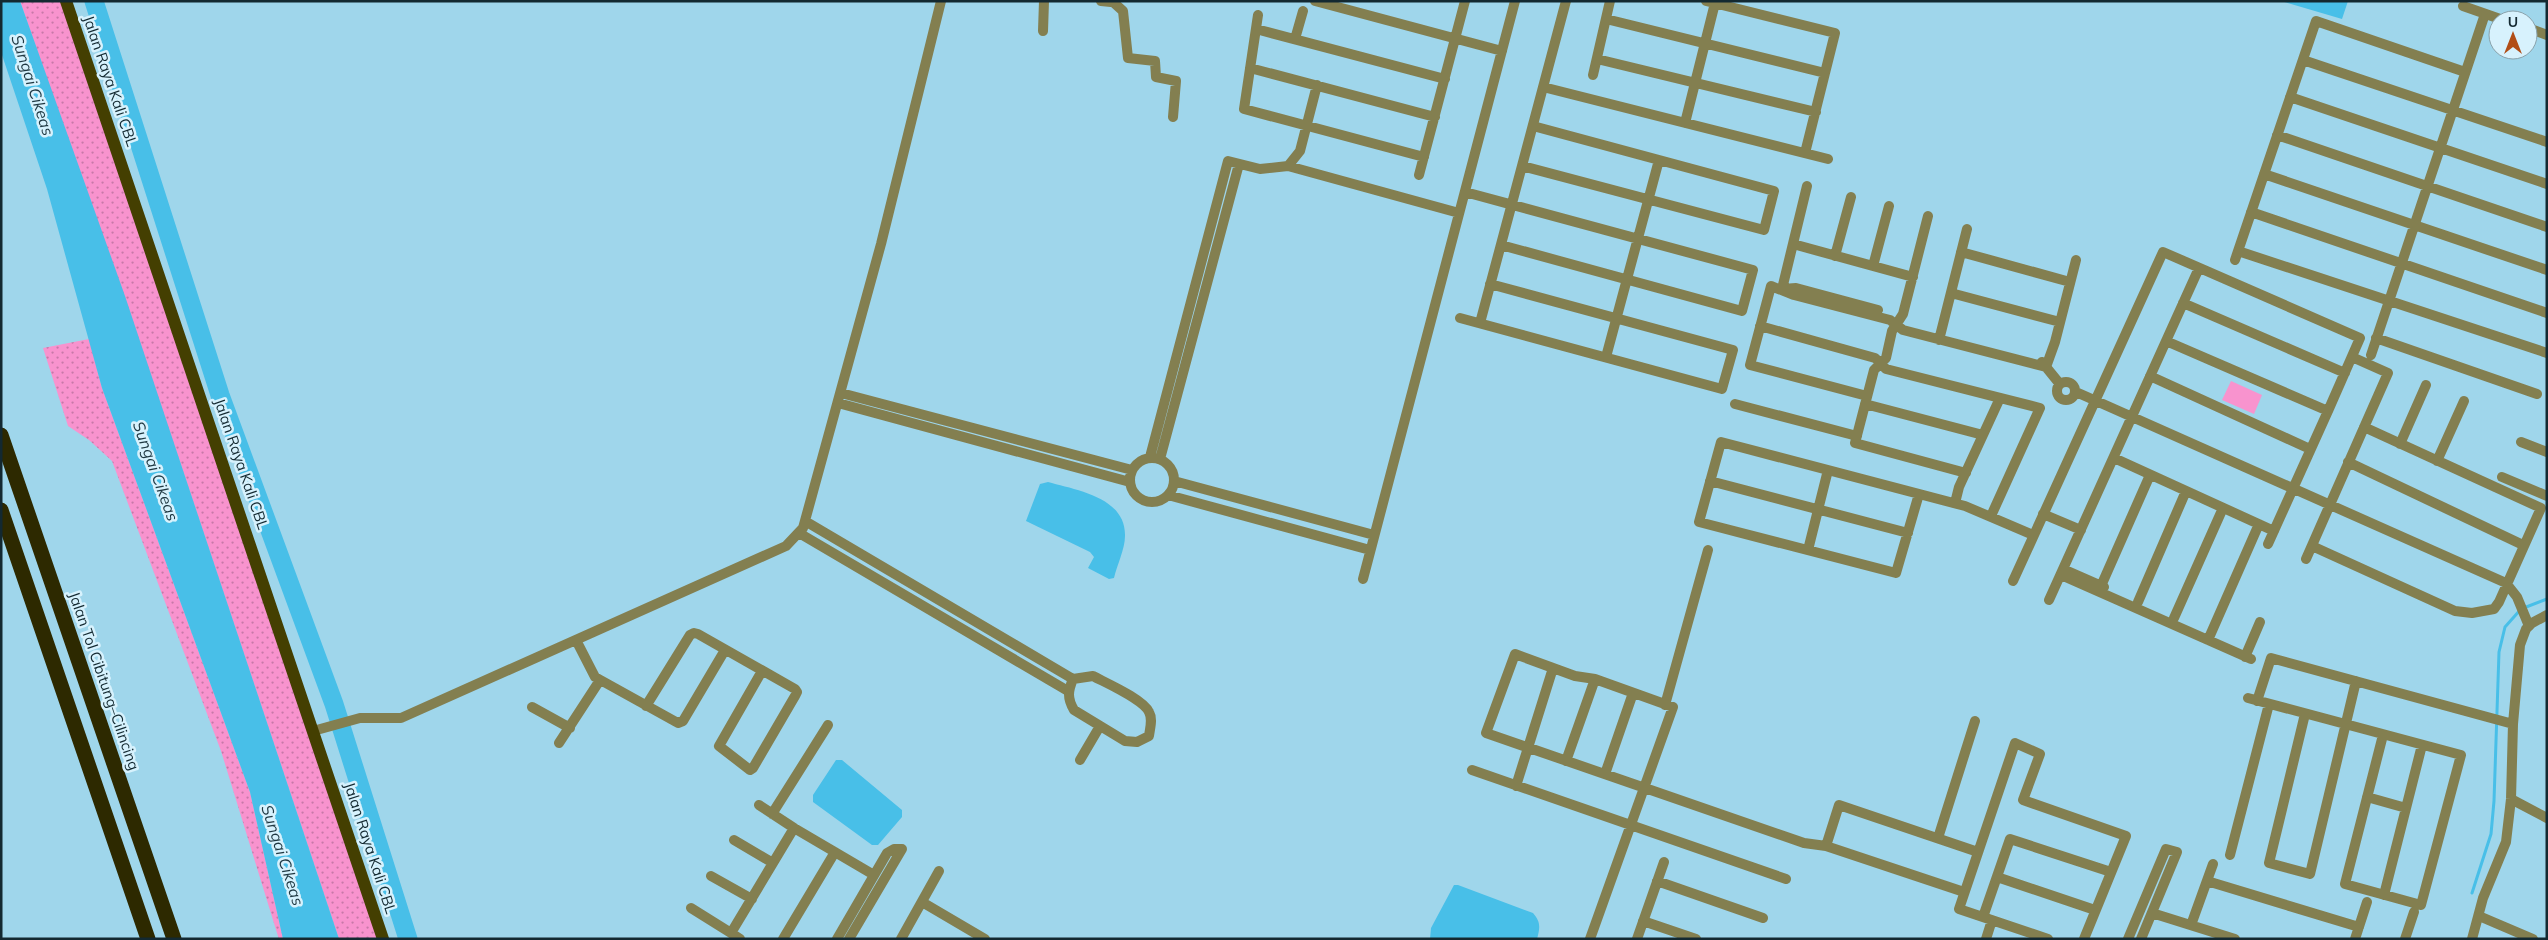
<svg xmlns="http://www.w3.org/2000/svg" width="2548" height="940" font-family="Mulish,sans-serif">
<defs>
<pattern id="grass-dots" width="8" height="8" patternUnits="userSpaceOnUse" patternTransform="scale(1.25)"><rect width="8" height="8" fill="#f893ce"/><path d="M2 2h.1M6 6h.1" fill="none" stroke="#c878a8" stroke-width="1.8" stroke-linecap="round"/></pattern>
</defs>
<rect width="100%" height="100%" fill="#9fd6eb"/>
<path fill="url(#grass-dots)" d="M 20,1 L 66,1 L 382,939 L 339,939 L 180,462 Z
M 89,339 L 102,388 L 250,792 L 283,939 L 279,939 L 277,933 L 221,751 L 112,461 L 89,440 L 68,426 L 43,348 Z"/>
<path fill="#f893ce" d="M 2231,381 L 2262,395 L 2254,414 L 2222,400 Z"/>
<path fill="#48bfe8" d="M 1,1 L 20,1 L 125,296 L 339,939 L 283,939 L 250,792 L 102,388 L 47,189 L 1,52 Z
M 2281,1 L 2348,1 L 2342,19 Z
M 1048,482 C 1076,490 1126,497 1125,536 C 1125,549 1117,565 1114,578 L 1109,579 L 1088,568 L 1094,557 L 1090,552 L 1026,521 L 1040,484 Z
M 836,760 L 842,760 L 902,810 L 902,817 L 878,845 L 872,845 L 813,802 L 813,795 Z
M 1454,885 L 1458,885 L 1533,913 C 1541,922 1540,928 1537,939 L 1430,939 L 1431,928 Z"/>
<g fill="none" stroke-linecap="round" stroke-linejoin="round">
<path stroke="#48bfe8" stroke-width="3" d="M 2472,893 L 2491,834 L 2494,801 L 2499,652 L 2505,627 L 2521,609 L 2547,599"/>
<path stroke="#48bfe8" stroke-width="19" d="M 94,1 L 220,395 L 334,704 L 408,939"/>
<path stroke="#837f50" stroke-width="10" d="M 1101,1 L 1111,2
M 1112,1 L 1123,11 L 1128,58 L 1155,61 L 1156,77 L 1176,81 L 1173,117
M 1315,1 L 1502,51
M 1706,1 L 1835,33 L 1805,153
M 2463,6 L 2503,20
M 1258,15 L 1244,109 L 1424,157
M 1606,19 L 1825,73
M 2528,28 L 2547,35
M 1256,29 L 1445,79
M 1043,31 L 1044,1
M 1295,39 L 1303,11
M 1597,59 L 1816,112
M 2303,60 L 2547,142
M 1250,68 L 1435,117
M 1593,75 L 1610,1
M 1543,87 L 1828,159
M 2290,97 L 2547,184
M 1685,123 L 1715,3
M 2277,135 L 2547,227
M 1288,166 L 1459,213
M 1522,166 L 1764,230 L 1774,191 L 1533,126
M 2264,174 L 2547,270
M 1419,175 L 1465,1
M 1465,192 L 1753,270 L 1742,311 L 1501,245
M 2251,212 L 2547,313
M 1928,216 L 1903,314 L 1892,331 L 1886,358 L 1874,370 L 1855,443 L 1966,473
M 1793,244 L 1913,277
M 2238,251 L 2547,353
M 1961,252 L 2070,282
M 1835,256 L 1851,197
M 2235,260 L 2316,21 L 2465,72
M 1873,266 L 1889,206
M 1782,289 L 1807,186
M 1783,289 L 1796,288 L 1878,310
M 1951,293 L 2060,322
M 2183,303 L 2345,373
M 1460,318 L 1722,389 L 1733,350 L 1490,284
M 1480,323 L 1566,1
M 1760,326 L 1875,358 L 1886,369 L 2040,408 L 1991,516
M 2376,338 L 2537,394
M 1939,340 L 1967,229
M 2371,355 L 2485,14
M 1606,357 L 1659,160
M 2042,362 L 2059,383
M 2046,367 L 2055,342 L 2076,260
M 2150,376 L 2310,449
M2057 391a9 9 0 1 1 18 0a9 9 0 1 1-18 0Z
M 2076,392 L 2506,583 L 2517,597 L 2529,626
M 841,393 L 1132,470
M 1867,396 L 1750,365 L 1771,286 L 1794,295 L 1890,320 L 1903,330 L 2046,367
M 838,403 L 1130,482
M 1735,404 L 1857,436
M 1865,404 L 1983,435
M 2521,442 L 2547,452
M 2400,444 L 2426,385
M 1150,457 L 1228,161 L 1260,169 L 1288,166 L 1300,151 L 1317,85
M1130 480a22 22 0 1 1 44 0a22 22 0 1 1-44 0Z
M 2114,458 L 2274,531
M 1160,459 L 1239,164
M 2437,461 L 2464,401
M 2348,462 L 2523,545
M 2502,477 L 2547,496
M 1174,481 L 1374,535
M 1710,481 L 1908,533
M 1919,494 L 1896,573 L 1699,522 L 1721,442 C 1803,463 1884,485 1965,506 L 2033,535
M 1168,495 L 1370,550
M 1955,503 L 1959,487 L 2000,398
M 2043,514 L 2081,530
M 805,521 L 1073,679
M 799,533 L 1068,691
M 2268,544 L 2328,411
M 2312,546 L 2455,611 L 2472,613 L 2494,609 L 2499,602 L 2541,508 L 2364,427
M 1808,550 L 1828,470
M 2306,559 L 2388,373 L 2352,357
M 2063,569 L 2104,587
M 2061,575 L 2251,659
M 1363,579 L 1515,1
M 2013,581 L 2163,252 L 2360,338 L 2328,411 L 2166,341
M 2101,586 L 2150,475
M 2049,600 L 2199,268
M 2138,602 L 2186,491
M 2174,618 L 2223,508
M 576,640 L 595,677 L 678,723 L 683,721 L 725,650
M 2208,640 L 2259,524
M 2245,657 L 2260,622
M 1093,676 C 1106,683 1143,699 1149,712 C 1153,719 1150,728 1149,736 L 1137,742 L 1125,741 L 1074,710 C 1067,698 1068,691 1073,679 Z
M 2248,698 L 2461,755 L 2421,905 L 2345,884 L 2383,735
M 2257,701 L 2271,658 L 2513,724
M 1665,705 L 1708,550
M 646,706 L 690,635 L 694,633 L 698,634 L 795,689 L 797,692 L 795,696 L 753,768 L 750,770 L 719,746 L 762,671
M 532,707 L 570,728
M 2305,714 L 2269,863 L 2310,874 L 2356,681
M 313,731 L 360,718 L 401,718 L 786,546 L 803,528 L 881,244 L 941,1
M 559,743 L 600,680
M 1080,760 L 1100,726
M 1566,761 L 1595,679
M 1472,770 L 1786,879
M 1605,774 L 1633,693
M 1516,786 L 1553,668
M 2367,797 L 2406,808
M 2511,799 L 2547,818
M 759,805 L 794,828
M 772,814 L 828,725
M 1938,838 L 1975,721
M 734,840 L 773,863
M 1826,846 L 1839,805 L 1978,852
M 2230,855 L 2269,704
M 711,876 L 752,899
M 1997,877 L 2095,910
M 1657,881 L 1763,918
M 2207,881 L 2359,927
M 2384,895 L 2422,745
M 922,902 L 985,939
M 691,908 L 731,933
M 2152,913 L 2235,939
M 2479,916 L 2533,939
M 1983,917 L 2010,839 L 2111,872
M 1643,921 L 1696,939
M 2191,925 L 2213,864
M 740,939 L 731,933 L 794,828 L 874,875
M 783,939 L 835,852
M 837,939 L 887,853 L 894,849 L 902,849 L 849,939
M 901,939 L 939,871
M 1590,939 L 1673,707 L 1595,679 L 1575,676 L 1515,654 L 1486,733 C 1592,770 1698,806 1804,843 L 1826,846 L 1964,892
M 1637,939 L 1664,862
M 1986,939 L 1992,920
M 2048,939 L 1959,909 L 2015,743 L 2040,754 L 2023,800 L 2126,836 L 2084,939
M 2128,939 L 2166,849 L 2177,852 L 2141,939
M 2355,939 L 2367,902
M 2405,939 L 2414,912
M 2472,939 L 2483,898 L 2506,842 L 2511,799 L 2513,724 L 2520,645 L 2526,629 L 2532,623 L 2547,615"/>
<path stroke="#443f01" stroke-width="12" d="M 66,1 L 383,939"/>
<path stroke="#2d2900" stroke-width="15" d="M 1,435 L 174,939
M 1,510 L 148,939"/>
</g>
<g text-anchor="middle" stroke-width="5" stroke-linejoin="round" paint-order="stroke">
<g font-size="15" fill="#132931" stroke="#d7f2fd">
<text transform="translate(110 81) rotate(71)" y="5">Jalan Raya Kali CBL</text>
<text transform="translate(241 464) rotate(71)" y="5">Jalan Raya Kali CBL</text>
<text transform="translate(104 681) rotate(71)" y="5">Jalan Tol Cibitung–Cilincing</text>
<text transform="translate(370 848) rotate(72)" y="5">Jalan Raya Kali CBL</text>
</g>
<g font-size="16" font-style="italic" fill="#1f3842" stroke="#d7f2fd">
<text transform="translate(33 85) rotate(72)" y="6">Sungai Cikeas</text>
<text transform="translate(156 471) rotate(70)" y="6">Sungai Cikeas</text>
<text transform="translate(283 855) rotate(72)" y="6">Sungai Cikeas</text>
</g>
</g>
<rect width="2548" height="940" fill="none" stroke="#132931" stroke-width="5"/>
<g transform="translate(2513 35)"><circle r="24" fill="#d7f2fd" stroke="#89a2ab"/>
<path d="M0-4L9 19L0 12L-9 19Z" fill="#b14e17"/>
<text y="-8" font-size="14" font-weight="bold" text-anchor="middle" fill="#132931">U</text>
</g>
</svg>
